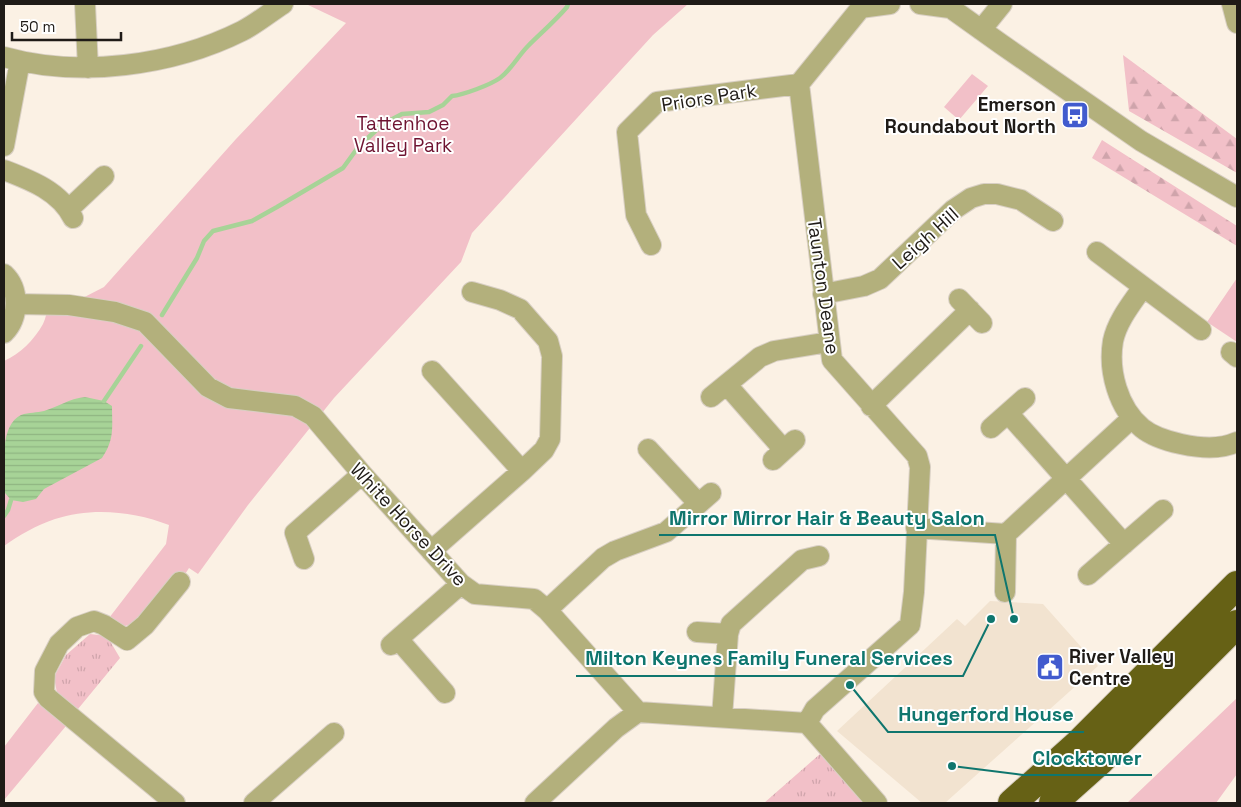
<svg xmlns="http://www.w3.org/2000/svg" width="1241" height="807" font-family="'Space Grotesk',sans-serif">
<defs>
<pattern id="grass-tufts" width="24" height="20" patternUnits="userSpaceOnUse" patternTransform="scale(1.25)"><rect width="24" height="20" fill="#f2c0c8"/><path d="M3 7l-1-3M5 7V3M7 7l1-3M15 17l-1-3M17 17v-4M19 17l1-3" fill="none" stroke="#cfa4ab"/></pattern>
<pattern id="forest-firs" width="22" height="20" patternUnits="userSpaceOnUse" patternTransform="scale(1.25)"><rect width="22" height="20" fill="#f2c0c8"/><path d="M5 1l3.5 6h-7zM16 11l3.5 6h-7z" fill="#cfa4ab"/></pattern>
<pattern id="water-rules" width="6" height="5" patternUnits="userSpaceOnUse" patternTransform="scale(1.25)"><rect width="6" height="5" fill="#a7d397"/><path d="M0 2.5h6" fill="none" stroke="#8fb581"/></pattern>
</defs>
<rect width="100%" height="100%" fill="#fbf1e4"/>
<path fill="#f2e3d0" d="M 990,601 L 1043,604 L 1098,666 L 945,803 L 922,803 L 837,731 L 957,619 L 965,626 Z"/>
<path fill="url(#grass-tufts)" d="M 90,634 L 107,636 L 120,658 L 78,709 L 57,693 L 54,677 L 66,655 Z
M 820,754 L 863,803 L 764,803 Z"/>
<path fill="url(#forest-firs)" d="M 1123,55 L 1237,139 L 1237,173 L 1129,111 Z
M 1102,140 L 1237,226 L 1237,246 L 1092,158 Z"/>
<path fill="#f2c0c8" d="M 306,4 L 688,4 L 653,35 L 472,233 L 461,262 L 334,398 L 248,505 L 198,574 L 189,568 L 180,582 L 140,622 L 125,626 L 109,618 L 166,544 L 169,525 C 134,511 91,507 55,519 C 37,525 19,535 4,546 L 4,361 C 20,354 34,340 43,324 C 46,318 47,311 48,305 L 69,305 L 104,287 L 236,139 L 346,23 Z
M 972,74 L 988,86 L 959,120 L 944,107 Z
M 1237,278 L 1237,342 L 1207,322 Z
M 1237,698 L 1237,774 L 1216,803 L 1127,803 Z
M 38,703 L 66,726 L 4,800 L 4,747 Z"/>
<path fill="url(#water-rules)" d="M 85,397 L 104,401 L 112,406 C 112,427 115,439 102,458 L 44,489 L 36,499 L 23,502 L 11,500 L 5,493 L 4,486 C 4,464 0,425 21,415 C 29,412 37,413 44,411 C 60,406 68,399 85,397 Z"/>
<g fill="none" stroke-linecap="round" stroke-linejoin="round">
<path stroke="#a7d397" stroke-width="4.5" d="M 162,315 L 197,258 L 204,241 L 213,231 L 252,221 L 277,207 L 343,168 L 359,146 L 383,124 L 402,114 L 429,112 L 443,105 L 452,96 C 463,95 490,85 500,78 C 511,70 518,56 528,46 C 541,33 555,21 567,7 L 568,4
M 104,401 L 141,346
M 4,516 L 8,510 L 11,500"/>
<g stroke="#d8cfc3" stroke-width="22">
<path id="minor" d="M 85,4 L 88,68
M 920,4 L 950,8
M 945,4 L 1001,44 L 1141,141 L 1237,197
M 1232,4 L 1237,23
M 860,8 L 890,4
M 981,30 L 1002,4
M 4,57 C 79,78 172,66 242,31 C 256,24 269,13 283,4
M 4,146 L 20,61
M 4,170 C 30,180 60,191 73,218
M 69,209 L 104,176
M 651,245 L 636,215 L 627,132 L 657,102 L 799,84
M 1097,252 L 1201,330
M 4,274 C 20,289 19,318 4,333
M 1143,287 C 1132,303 1117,321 1113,341 C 1108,371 1118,408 1142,428 C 1153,437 1167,441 1181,444 C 1200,448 1219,450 1237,442
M 823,294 L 864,286 L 880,279 L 953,210 L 971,198 L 984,194 L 997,194 L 1021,200 L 1053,221
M 959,299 L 982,323
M 16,304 L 69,305 L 115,312 L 145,322 L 208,387 L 229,398 L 295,406 L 313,416 L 362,474 L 461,584 L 475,594 L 534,599 L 547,610 L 638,712 L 807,723
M 1231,352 L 1237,357
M 432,371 L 522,471
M 727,385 L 784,450
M 711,397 L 760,357 L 774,351 L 829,342
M 871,406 L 970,310
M 1008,413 L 1124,544
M 991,428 L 1025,398
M 648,449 L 698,503
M 773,460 L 795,440
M 916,528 L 1006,534 L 1132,418
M 431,551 L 522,471 L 544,450 L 550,439 L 552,356 L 548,341 L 520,309 L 500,300 L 472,292
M 304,559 L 295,533 L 362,474
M 1088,575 L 1163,510
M 1005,592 L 1006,534
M 547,610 L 603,558 L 615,551 L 666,532 L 711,493
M 697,632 L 728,634
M 398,639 L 445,693
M 391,645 L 461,584
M 722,717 L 728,634 L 731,624 L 802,560 L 819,556
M 807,723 L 815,709 L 910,625 L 914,592 L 920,467 L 917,456 L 832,360 L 799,84 L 864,4
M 807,723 L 877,803
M 175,803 L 48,698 L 44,692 L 45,671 L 59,644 L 77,627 L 94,621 L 104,625 L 127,640 L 145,625 L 180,582
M 254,803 L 334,733
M 535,803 L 616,728 L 638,712"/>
</g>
<g stroke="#d8cfc3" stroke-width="30">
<path id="highway" d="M 1012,803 L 1078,744 L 1237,585
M 1053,803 L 1100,761 L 1237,624"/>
</g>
<use href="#minor" stroke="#b3b07c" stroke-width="20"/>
<use href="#highway" stroke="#666115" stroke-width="28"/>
</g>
<defs>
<g id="bus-square" transform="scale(1.4375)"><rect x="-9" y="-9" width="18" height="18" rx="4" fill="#415bce" stroke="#fff"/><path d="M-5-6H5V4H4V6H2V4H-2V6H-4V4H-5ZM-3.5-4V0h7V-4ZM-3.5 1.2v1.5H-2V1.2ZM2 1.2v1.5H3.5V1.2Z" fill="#fff"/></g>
<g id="civic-square" transform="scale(1.4375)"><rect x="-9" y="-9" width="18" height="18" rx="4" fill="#415bce" stroke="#fff"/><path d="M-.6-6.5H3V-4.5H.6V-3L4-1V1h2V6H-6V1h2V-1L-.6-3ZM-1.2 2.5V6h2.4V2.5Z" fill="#fff"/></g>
</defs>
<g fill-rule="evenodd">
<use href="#bus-square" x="1075" y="115"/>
<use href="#civic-square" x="1050" y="667"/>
</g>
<g text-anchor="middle" stroke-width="4" stroke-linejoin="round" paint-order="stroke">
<g font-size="19" fill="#1f1b17" stroke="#fff">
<text transform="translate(709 97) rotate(-9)" y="7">Priors Park</text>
<text transform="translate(925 238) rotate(-42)" y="7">Leigh Hill</text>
<text transform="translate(824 286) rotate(82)" y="7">Taunton Deane</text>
<text transform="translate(409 524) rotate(47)" y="7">White Horse Drive</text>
</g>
<g font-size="19" font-weight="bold" fill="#1f1b17" stroke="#fff" text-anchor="end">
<text x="1056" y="111">Emerson<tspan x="1056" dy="22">Roundabout North</tspan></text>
<text x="1069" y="663" text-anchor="start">River Valley<tspan x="1069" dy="22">Centre</tspan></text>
</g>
<g font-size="19" fill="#6e1331" stroke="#fff">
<text x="403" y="130">Tattenhoe<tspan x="403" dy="22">Valley Park</tspan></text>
</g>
</g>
<path fill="none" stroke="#0f766e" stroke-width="2" d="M1014 619L995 535H659M991 619L963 676H576M850 685L888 732H1084M952 766L1023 775H1152"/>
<g fill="#0f766e" stroke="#fff" stroke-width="2">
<circle cx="1014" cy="619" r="5"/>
<circle cx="991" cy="619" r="5"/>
<circle cx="850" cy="685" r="5"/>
<circle cx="952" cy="766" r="5"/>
</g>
<g font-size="20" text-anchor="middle" font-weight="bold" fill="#0f766e" stroke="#fff" stroke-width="4" stroke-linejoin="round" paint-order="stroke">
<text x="827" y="525">Mirror Mirror Hair &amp; Beauty Salon</text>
<text x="769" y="665">Milton Keynes Family Funeral Services</text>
<text x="986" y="721">Hungerford House</text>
<text x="1087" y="765">Clocktower</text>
</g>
<rect width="1241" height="807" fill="none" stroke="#1f1b17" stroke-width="10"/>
<path d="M12 32v8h109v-8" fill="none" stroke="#1f1b17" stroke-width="2.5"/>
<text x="20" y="32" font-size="15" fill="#1f1b17" stroke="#ffffff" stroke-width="4" paint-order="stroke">50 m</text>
</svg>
